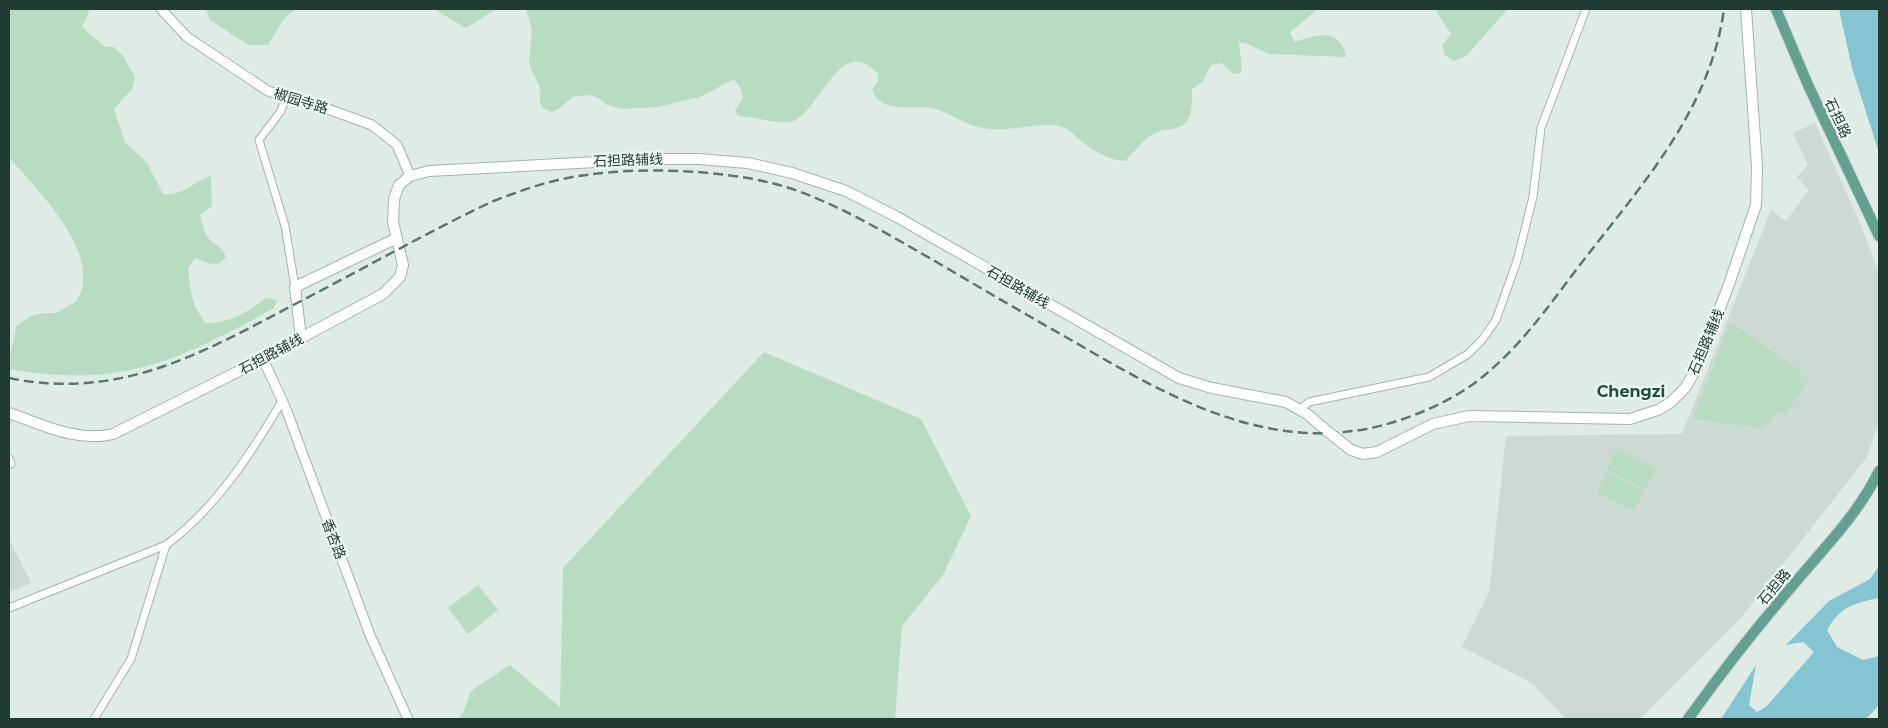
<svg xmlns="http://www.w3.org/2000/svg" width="1888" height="728" font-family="Montserrat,'Noto Sans SC',sans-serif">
<rect width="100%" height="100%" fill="#dfebe5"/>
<path fill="#cddad4" d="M 1815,123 L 1861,225 L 1879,273 L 1879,422 L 1867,457 L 1740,619 L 1640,719 L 1566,719 L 1533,684 L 1462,647 L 1489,593 L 1506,436 L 1682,434 L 1771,210 L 1786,221 L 1809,190 L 1797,177 L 1808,165 L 1793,133 Z
M 9,539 L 31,583 L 9,592 Z"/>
<path fill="#b7dcc2" d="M 9,9 L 90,9 L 82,27 L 105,47 L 114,47 L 123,56 L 135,77 L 132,89 L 114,109 L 125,142 L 147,163 L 163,194 C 181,197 195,181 211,176 L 212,206 L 200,215 C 202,223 204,232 209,239 C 216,247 221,245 226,257 L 220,263 L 211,264 L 195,258 L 188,268 C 190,289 192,307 206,323 C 228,324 249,312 265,298 L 277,300 L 274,308 C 180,360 121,389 10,369 C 8,354 15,341 16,326 L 31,316 L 43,313 L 56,313 L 77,301 C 79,296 83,289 83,283 C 88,238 35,188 9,157 Z
M 206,9 L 297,9 L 285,17 L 268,45 L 248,45 L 210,20 Z
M 434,9 L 496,9 L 466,28 Z
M 526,9 L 1318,9 L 1290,32 L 1294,42 C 1316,35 1340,26 1346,57 L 1269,54 L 1248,44 L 1239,42 C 1239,53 1243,62 1241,73 L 1234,74 L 1221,63 L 1211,65 L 1202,82 L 1192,89 C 1192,104 1194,124 1176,128 C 1168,130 1160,130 1153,134 C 1142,140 1135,152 1125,161 C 1111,161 1092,150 1081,141 C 1074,135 1068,128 1059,126 C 1034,122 1009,133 983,128 C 964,125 949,111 929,108 C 909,105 882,114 872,90 L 878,81 L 878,74 C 842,32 821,108 794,121 C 784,126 752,116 738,116 L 735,110 L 743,98 L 740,87 L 734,79 L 700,97 L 658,107 L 622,109 L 607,105 L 599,98 L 590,95 L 573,97 L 557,110 L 551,112 L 543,108 L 540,102 L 540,88 L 531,69 L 529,61 L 532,30 Z
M 1435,9 L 1508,9 L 1466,56 L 1454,61 L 1445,55 L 1442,45 L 1451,34 Z
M 1730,322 L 1801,371 L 1797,378 L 1806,385 L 1784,415 L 1778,411 L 1769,423 L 1761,428 L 1693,419 Z
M 764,352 L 921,419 L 971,516 L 943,575 L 902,626 L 895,719 L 458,719 L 463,712 L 471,691 L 510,665 L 560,707 L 563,568 Z
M 1617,449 L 1657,468 L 1645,489 L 1607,470 Z
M 1607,472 L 1644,491 L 1634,510 L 1597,493 Z
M 478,585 L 498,610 L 468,634 L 448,608 Z"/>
<path fill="#85c4d1" d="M 1839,9 L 1879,9 L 1879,153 L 1852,68 Z
M 1879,566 L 1879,598 C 1854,603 1840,607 1827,630 L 1837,647 L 1863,660 L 1879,656 L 1879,705 L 1866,719 L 1721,719 L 1756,665 L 1749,705 L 1757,712 L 1767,706 L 1814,652 L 1803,642 L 1786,645 L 1829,601 L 1870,579 Z"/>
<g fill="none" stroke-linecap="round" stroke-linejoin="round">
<g stroke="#a2b3ac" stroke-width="9">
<path id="minor" d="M 286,96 L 281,111 L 259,140 L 285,226 L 295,287
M 1300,409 L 1309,402 L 1429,377 L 1468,354 L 1482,340 L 1496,320 L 1517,261 L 1533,197 L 1541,128 L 1586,9
M 9,458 L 11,464
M 9,608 L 166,545 C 215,509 251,454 282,401
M 94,719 L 131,659 L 166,545"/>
</g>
<g stroke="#a2b3ac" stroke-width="11">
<path id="tertiary" d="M 161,9 L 187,37 L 268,91 L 325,108 L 372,125 L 397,145 L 410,176
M 263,359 L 286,409 L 370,635 L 408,719"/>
</g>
<g stroke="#9eb6ae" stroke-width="12">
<path id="secondary" d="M 301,338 L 295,287 L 397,238
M 9,413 C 41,424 78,443 113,434 L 241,370 L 383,294 L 400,277 L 403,265 L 393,222 L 394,199 L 399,185 L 410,176 L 429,171 L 652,159 L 698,159 L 748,163 L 792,173 L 846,191 L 897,217 L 1179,378 L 1212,388 L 1286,402 L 1307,414 L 1327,431
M 1351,450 L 1363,454 L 1377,452 L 1433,424 L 1469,416 L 1630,419 L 1658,410 L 1671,402 L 1685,388 L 1697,368 L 1728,287 L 1756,205 L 1757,167 L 1746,9"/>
</g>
<g stroke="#c1c8c6" stroke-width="12">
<path id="primary" d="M 1776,9 L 1808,85 L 1879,236
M 1688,719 C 1721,673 1757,627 1794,584 C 1824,548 1859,513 1879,471"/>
</g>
<use href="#minor" stroke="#fff" stroke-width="7"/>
<use href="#tertiary" stroke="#fff" stroke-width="9"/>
<use href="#secondary" stroke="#fff" stroke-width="10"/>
<use href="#primary" stroke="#62a192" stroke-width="10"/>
<path stroke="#5a776f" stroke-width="2.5" stroke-dasharray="10 5" stroke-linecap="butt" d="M 9,378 C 121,401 204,352 299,302 C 363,269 426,233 491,202 C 522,190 553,179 586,175 C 646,166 741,170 798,191 C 845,208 889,235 933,260 C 979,287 1025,314 1071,340 C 1179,403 1287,465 1414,415 C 1440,405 1465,392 1486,374 C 1522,344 1548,307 1576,270 C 1637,190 1710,113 1724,9"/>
<g stroke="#9eb6ae" stroke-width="12" stroke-linecap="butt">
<path id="secondary-bridge" d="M 1327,431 L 1351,450"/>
</g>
<use href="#secondary-bridge" stroke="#fff" stroke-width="10"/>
</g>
<g text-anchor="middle" stroke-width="4.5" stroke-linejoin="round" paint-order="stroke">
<g font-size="14" fill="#203b34" stroke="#eff7f3">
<text transform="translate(301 101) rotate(17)" y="5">椒园寺路</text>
<text transform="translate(1838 118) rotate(65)" y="5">石担路</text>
<text transform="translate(628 160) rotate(-2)" y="5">石担路辅线</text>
<text transform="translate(1018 287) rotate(30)" y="5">石担路辅线</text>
<text transform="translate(1706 342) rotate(-67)" y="5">石担路辅线</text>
<text transform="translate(271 354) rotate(-28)" y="5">石担路辅线</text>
<text transform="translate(334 539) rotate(69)" y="5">香杏路</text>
<text transform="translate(1774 587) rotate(-50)" y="5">石担路</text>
</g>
<g font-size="16" font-weight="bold" fill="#1c4d42" stroke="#eff7f3">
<text x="1631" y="397">Chengzi</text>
</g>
</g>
<rect width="1888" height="728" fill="none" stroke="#203b34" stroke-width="20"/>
</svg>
